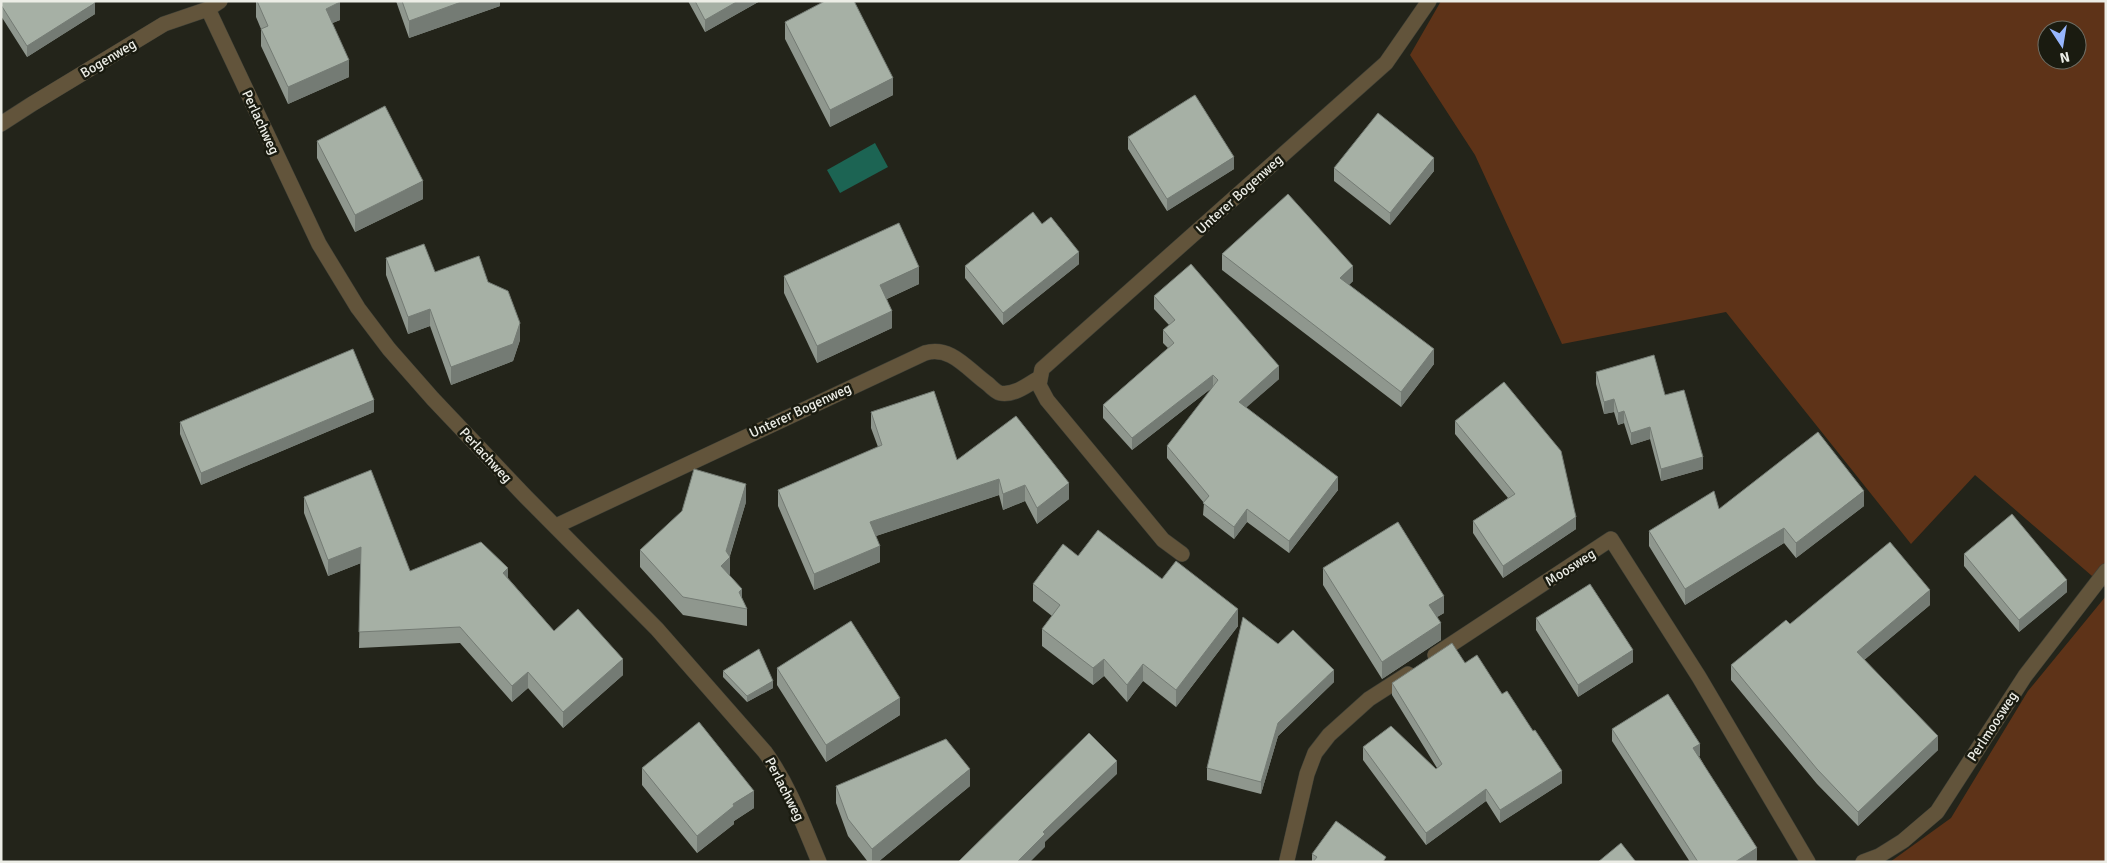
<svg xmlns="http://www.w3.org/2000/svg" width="2107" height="863" font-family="Signika,sans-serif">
<rect width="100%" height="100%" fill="#23241a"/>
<path fill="#5e3318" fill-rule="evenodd" d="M 1441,1 L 2106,1 L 2106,588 L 1975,475 L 1911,544 L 1726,312 L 1562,344 L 1475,155 L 1410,55 ZM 2047,30 L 2077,30 L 2077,60 L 2047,60 Z
M 2106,596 L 2106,862 L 1890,862 L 1951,818 L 2028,691 Z"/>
<path fill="#1c6453" d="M 875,143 L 888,167 L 840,193 L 827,170 Z"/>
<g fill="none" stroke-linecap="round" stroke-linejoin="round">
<g stroke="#3f4037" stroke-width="16">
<path id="minor" d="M 208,9 L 319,244 L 358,308 L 389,349 L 433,399 L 526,497 L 657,629 L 765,752 C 789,785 803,824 819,862
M 1,124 L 32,104 L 164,24 L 208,9 L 220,1
M 556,526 L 925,353 C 951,345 968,370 988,384 C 991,387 996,392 1000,393 C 1014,396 1029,384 1039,378
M 1182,554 L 1163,540 L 1047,400 L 1039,385 L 1042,369 L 1386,63 L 1429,1
M 1435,655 L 1611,539 L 1699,677 L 1808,862
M 1287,860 L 1307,774 L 1315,753 L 1329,735 L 1369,699 L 1408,674
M 1863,862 L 1879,856 L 1903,841 L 1937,812 L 2025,676 L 2106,571"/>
</g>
<use href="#minor" stroke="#62543b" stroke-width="15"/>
</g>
<path fill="#8f978e" d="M 1,1 L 95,14 L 27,57 L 1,16 Z
M 256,1 L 339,1 L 340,20 L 332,23 L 349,77 L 288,104 L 261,46 L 261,29 L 256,17 Z
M 396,1 L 500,1 L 500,6 L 409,38 Z
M 688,1 L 760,1 L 705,32 Z
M 785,22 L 893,95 L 830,127 L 785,39 Z
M 1128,137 L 1234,169 L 1167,211 L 1128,149 Z
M 317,141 L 423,199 L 355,232 L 317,158 Z
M 1334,168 L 1434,171 L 1390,225 L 1334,181 Z
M 1042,224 L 1079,264 L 1003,325 L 965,278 L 965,266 Z
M 1222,254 L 1353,281 L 1349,285 L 1434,364 L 1401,407 L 1222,270 Z
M 386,258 L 435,272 L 488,282 L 520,340 L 513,361 L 451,385 L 430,326 L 408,334 L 386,275 Z
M 784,276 L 919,284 L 887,299 L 892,328 L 817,363 L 784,293 Z
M 1154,296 L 1279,379 L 1246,407 L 1338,490 L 1289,553 L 1247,522 L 1234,539 L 1203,515 L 1204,503 L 1167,458 L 1167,446 L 1213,387 L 1132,450 L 1103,418 L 1103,405 L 1168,348 L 1163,343 L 1163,330 L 1169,325 L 1154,309 Z
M 1596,372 L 1665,395 L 1703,469 L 1661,481 L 1650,439 L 1631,445 L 1624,423 L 1618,425 L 1614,412 L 1604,414 L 1596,384 Z
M 374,412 L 201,485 L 180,434 L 180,422 Z
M 871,412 L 957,460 L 1069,499 L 1037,524 L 1025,501 L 1003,510 L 999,495 L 876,536 L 880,562 L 814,590 L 778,506 L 778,490 L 878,447 L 871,428 Z
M 1455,421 L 1576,529 L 1503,578 L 1473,533 L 1473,521 L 1508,498 L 1455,434 Z
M 304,497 L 410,571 L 508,578 L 554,631 L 623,675 L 563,728 L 528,688 L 512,702 L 460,643 L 359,648 L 361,563 L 328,576 L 304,513 Z
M 746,502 L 730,556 L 730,574 L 729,575 L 747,609 L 747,626 L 683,615 L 640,567 L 640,550 Z
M 1864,506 L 1796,558 L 1784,543 L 1685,605 L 1649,546 L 1649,531 L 1719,509 Z
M 1964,554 L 2067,592 L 2019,632 L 1964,566 Z
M 1078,556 L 1162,579 L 1238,626 L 1176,707 L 1143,681 L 1127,702 L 1104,676 L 1093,685 L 1042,646 L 1042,629 L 1052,616 L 1033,601 L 1033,584 Z
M 1323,568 L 1444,613 L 1437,617 L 1441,640 L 1382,679 L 1323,585 Z
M 1930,605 L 1864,660 L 1938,750 L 1858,826 L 1817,784 L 1731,680 L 1731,665 L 1790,624 Z
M 1536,618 L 1633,662 L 1578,697 L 1536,630 Z
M 1278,644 L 1334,682 L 1278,736 L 1261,794 L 1207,780 L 1207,768 Z
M 1465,663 L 1502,694 L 1562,783 L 1500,823 L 1486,801 L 1426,845 L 1363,760 L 1363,747 L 1436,769 L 1437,768 L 1392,695 L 1392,683 Z
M 777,668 L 900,715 L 826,762 L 777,685 Z
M 723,671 L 773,688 L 747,702 L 723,677 Z
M 1612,729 L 1700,756 L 1699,756 L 1757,860 L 1754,862 L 1690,862 L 1612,741 Z
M 642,768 L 754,808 L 734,821 L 734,824 L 697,853 L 642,785 Z
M 836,786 L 970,786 L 878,862 L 868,862 L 848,836 L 836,803 Z
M 1312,854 L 1386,862 L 1312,862 Z"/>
<path fill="#747b74" d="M 464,1 L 500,1 L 500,6 L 409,38 L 409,21 Z
M 738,1 L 760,1 L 705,32 L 705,20 Z
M 340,2 L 340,20 L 326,26 L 326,9 Z
M 95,3 L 95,14 L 27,57 L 27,46 Z
M 349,60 L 349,77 L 288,104 L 288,87 Z
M 893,78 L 893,95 L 830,127 L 830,110 Z
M 1234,157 L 1234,169 L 1167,211 L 1167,199 Z
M 1434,158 L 1434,171 L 1390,225 L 1390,213 Z
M 423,181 L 423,199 L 355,232 L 355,215 Z
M 1079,252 L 1079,264 L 1003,325 L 1003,313 Z
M 1353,266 L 1353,281 L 1340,293 L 1340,278 Z
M 919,267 L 919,284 L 880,302 L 880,285 Z
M 430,309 L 430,326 L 408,334 L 408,317 Z
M 892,311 L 892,328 L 817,363 L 817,346 Z
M 520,323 L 520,340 L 513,361 L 451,385 L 451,367 Z
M 1434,349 L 1434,364 L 1401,407 L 1401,392 Z
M 1279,366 L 1279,379 L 1239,414 L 1239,402 Z
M 1213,375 L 1213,387 L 1132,450 L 1132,438 Z
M 1614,399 L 1614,412 L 1604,414 L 1604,402 Z
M 374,400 L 374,412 L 201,485 L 201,473 Z
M 1624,411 L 1624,423 L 1618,425 L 1618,413 Z
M 1650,427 L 1650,439 L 1631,445 L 1631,433 Z
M 1703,457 L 1703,469 L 1661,481 L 1661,469 Z
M 1338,477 L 1338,490 L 1289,553 L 1289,541 Z
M 999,479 L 999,495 L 870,538 L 870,522 Z
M 1069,483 L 1069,499 L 1037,524 L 1037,508 Z
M 746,484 L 746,502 L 729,558 L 730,557 L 730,574 L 721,583 L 721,566 L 726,551 Z
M 1025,485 L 1025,501 L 1003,510 L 1003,494 Z
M 1864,491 L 1864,506 L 1796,558 L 1796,543 Z
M 1247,509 L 1247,522 L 1234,539 L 1234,527 Z
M 1576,517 L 1576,529 L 1503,578 L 1503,566 Z
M 1784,528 L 1784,543 L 1685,605 L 1685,589 Z
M 880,546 L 880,562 L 814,590 L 814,574 Z
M 361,547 L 361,563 L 328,576 L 328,560 Z
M 508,568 L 508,584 L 503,573 Z
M 2067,580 L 2067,592 L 2019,632 L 2019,620 Z
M 742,589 L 742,607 L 739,592 Z
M 1930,590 L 1930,605 L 1857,666 L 1857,652 Z
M 1444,596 L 1444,613 L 1429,622 L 1429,605 Z
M 1238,609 L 1238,626 L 1176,707 L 1176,690 Z
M 1441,623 L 1441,640 L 1382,679 L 1382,662 Z
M 1633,650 L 1633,662 L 1578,697 L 1578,685 Z
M 623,659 L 623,675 L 563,728 L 563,712 Z
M 1104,659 L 1104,676 L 1093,685 L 1093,668 Z
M 1143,664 L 1143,681 L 1127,702 L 1127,685 Z
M 1334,670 L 1334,682 L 1278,736 L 1261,794 L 1261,782 L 1278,723 Z
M 528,672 L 528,688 L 512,702 L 512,686 Z
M 773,681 L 773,688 L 747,702 L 747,696 Z
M 900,698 L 900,715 L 826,762 L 826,745 Z
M 1938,736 L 1938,750 L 1858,826 L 1858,812 Z
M 1700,744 L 1700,756 L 1693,760 L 1693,748 Z
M 1117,761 L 1117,774 L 1045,842 L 1045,847 L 1030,862 L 1017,862 L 1043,832 Z
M 970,769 L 970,786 L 878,862 L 872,862 L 872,849 Z
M 1562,771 L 1562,783 L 1500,823 L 1500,810 Z
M 1486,789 L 1486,801 L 1426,845 L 1426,833 Z
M 754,791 L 754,808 L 734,821 L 734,824 L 697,853 L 697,836 L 733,804 Z
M 1757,848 L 1757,860 L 1754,862 L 1735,862 Z"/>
<path fill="#a6b0a5" stroke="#747b74" d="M 1,1 L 94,1 L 95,3 L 27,46 L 1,5 Z
M 257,1 L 339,1 L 340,2 L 326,9 L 349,60 L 288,87 L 261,29 L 268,26 Z
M 402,1 L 464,1 L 409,21 Z
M 695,1 L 738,1 L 705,20 Z
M 825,1 L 854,1 L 893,78 L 830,110 L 785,22 Z
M 1195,95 L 1234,157 L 1167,199 L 1128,137 Z
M 385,106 L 423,181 L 355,215 L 317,141 Z
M 1378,113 L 1434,158 L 1390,213 L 1334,168 Z
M 1288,194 L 1353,266 L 1340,278 L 1434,349 L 1401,392 L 1222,254 Z
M 1033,212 L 1042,224 L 1051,217 L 1079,252 L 1003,313 L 965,266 Z
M 899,223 L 919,267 L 880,285 L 892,311 L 817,346 L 784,276 Z
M 424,244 L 435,272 L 479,256 L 488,282 L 508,291 L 520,323 L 513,344 L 451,367 L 430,309 L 408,317 L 386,258 Z
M 1191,264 L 1279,366 L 1239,402 L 1338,477 L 1289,541 L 1247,509 L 1234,527 L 1203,503 L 1209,496 L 1167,446 L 1218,380 L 1213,375 L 1132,438 L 1103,405 L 1174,343 L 1163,330 L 1175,320 L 1154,296 Z
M 353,349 L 374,400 L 201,473 L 180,422 Z
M 1654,355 L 1665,395 L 1684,390 L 1703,457 L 1661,469 L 1650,427 L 1631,433 L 1624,411 L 1618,413 L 1614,399 L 1604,402 L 1596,372 Z
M 1504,382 L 1561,451 L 1576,517 L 1503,566 L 1473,521 L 1515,494 L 1455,421 Z
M 934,391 L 957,460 L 1016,416 L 1069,483 L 1037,508 L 1025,485 L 1003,494 L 999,479 L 870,522 L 880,546 L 814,574 L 778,490 L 882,445 L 871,412 Z
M 1818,432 L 1864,491 L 1796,543 L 1784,528 L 1685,589 L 1649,531 L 1714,491 L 1719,509 Z
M 694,469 L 746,484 L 726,551 L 730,557 L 721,566 L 742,589 L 739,592 L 747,609 L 683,597 L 640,550 L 682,511 Z
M 371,470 L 410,571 L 481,542 L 508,568 L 503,573 L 554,631 L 578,609 L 623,659 L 563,712 L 528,672 L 512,686 L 460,627 L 359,632 L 361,547 L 328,560 L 304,497 Z
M 2012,514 L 2067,580 L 2019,620 L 1964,554 Z
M 1398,522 L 1444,596 L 1429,605 L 1441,623 L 1382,662 L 1323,568 Z
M 1098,530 L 1162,579 L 1176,561 L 1238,609 L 1176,690 L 1143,664 L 1127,685 L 1104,659 L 1093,668 L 1042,629 L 1060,605 L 1033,584 L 1063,544 L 1078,556 Z
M 1890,542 L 1930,590 L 1857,652 L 1938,736 L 1858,812 L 1817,769 L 1731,665 L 1786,620 L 1790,624 Z
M 1590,584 L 1633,650 L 1578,685 L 1536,618 Z
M 1243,617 L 1278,644 L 1293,630 L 1334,670 L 1278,723 L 1261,782 L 1207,768 Z
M 851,621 L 900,698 L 826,745 L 777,668 Z
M 1452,643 L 1465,663 L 1477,655 L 1502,694 L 1507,691 L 1533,731 L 1535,730 L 1562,771 L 1500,810 L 1486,789 L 1426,833 L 1363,747 L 1391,726 L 1436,769 L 1442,764 L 1392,683 Z
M 759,649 L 773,681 L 747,696 L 723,671 Z
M 1668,694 L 1700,744 L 1693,748 L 1757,848 L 1735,862 L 1698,862 L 1612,729 Z
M 699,722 L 754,791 L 733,804 L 734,806 L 697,836 L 642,768 Z
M 1089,733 L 1117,761 L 1043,832 L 1045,834 L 1017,862 L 958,862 Z
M 946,739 L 970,769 L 872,849 L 848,819 L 836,786 Z
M 1336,821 L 1386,857 L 1383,862 L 1313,862 L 1317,857 L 1312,854 Z
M 1621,843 L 1636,862 L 1598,862 Z"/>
<g text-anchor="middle" stroke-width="5" stroke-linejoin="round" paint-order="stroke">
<g font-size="14" fill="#ecede6" stroke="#1a1b10">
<text transform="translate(108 58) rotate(-31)" y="5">Bogenweg</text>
<text transform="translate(261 122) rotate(65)" y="5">Perlachweg</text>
<text transform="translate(1239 194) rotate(-42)" y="5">Unterer Bogenweg</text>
<text transform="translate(800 410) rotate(-25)" y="5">Unterer Bogenweg</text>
<text transform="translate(486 455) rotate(47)" y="5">Perlachweg</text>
<text transform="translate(1570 567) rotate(-33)" y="5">Moosweg</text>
<text transform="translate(1992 726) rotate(-57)" y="5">Perlmoosweg</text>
<text transform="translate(785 789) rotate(63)" y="5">Perlachweg</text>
</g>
</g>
<rect width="2107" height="863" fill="none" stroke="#ecede6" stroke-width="5"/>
<g transform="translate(2062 45) rotate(168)"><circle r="24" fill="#1a1b10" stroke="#6e6f66"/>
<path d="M0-4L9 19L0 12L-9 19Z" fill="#97b6fd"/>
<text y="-8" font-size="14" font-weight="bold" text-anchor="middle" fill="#ecede6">N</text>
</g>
</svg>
